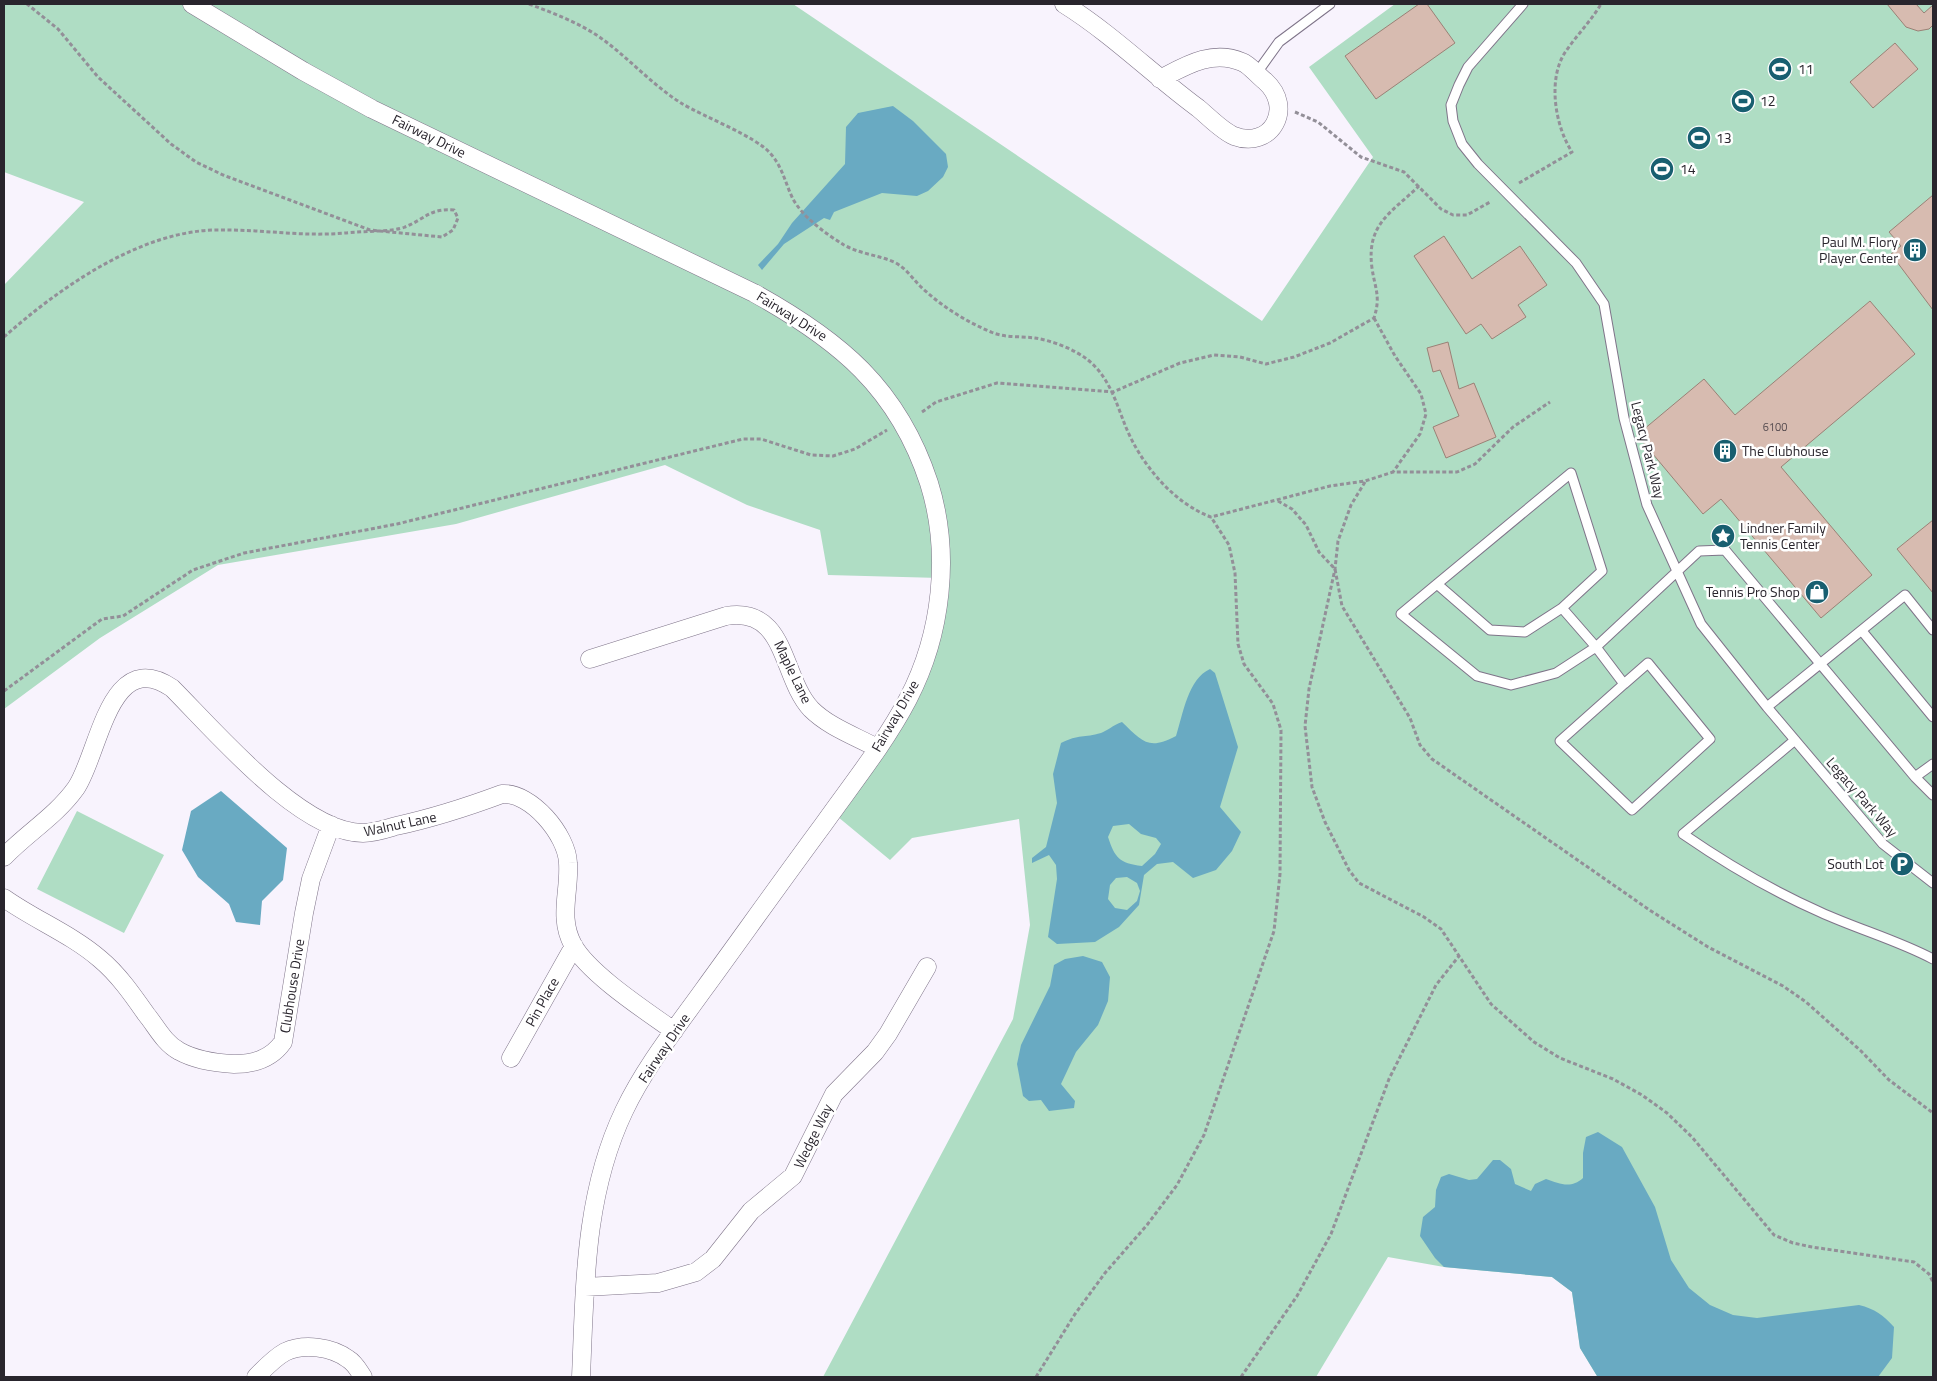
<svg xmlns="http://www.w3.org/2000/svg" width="1937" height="1381" font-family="'Titillium Web',sans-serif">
<rect width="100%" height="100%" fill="#f8f3fd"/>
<path fill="#afddc4" d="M 4,4 L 793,4 L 1262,321 L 1373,157 L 1309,67 L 1395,4 L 1933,4 L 1933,1377 L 1597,1376 L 1580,1348 L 1572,1292 L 1552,1277 L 1444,1267 L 1388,1257 L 1316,1377 L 823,1377 L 1013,1019 L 1030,925 L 1019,819 L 912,838 L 890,860 L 832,812 L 908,699 L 940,578 L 828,575 L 820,530 L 747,505 L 665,465 L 456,524 L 218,565 L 100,638 L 4,709 L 4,285 L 84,202 L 4,172 Z
M 77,811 L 164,855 L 124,933 L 37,889 Z"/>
<path fill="#69aac2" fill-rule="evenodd" d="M 893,106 L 913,121 L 946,154 L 948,167 L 943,177 L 928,191 L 917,196 L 882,193 L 834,212 L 830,220 L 824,218 L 784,244 L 762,270 L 758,265 L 778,244 L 792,223 L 845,164 L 846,127 L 858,113 Z
M 1210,669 L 1215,673 L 1238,747 L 1220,807 L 1241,832 L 1232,851 L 1216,870 L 1193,878 L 1173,862 L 1157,864 L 1144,875 L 1139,905 L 1119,927 L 1095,942 L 1057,944 L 1048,937 L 1057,879 L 1056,865 L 1049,855 L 1032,863 L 1032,858 L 1046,847 L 1057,803 L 1053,774 L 1061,743 C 1079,734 1084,738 1101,733 C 1107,731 1113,725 1122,722 C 1142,741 1148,751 1176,736 C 1183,714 1188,679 1210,669 ZM 1129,824 L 1141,834 L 1156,838 L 1161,844 L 1155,854 L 1142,866 C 1119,863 1115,858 1108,837 L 1113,826 ZM 1127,877 L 1137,883 L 1140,891 L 1137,901 L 1127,910 L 1115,908 L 1108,899 L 1110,885 L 1116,878 Z
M 221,791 L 287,848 L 283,880 L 262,901 L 260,925 L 236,922 L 229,904 L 198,877 L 182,850 L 191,811 Z
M 1083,956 L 1102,962 L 1110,977 L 1108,1001 L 1098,1025 L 1076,1052 L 1061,1084 L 1075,1101 L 1074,1108 L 1049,1111 L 1041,1100 L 1029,1101 L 1023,1096 L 1017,1064 L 1021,1045 L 1050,986 L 1054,965 L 1065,959 Z
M 1598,1132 L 1622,1147 L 1655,1207 L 1671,1260 L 1689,1288 L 1710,1305 L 1733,1315 L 1757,1318 L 1859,1305 C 1875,1309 1883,1315 1894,1327 L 1892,1358 L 1878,1377 L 1597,1376 L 1580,1348 L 1572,1292 L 1552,1277 L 1444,1267 L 1435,1258 L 1420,1236 L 1423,1217 L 1435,1207 L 1436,1190 L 1441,1177 L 1449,1174 L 1469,1180 L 1477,1179 L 1493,1160 L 1500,1160 L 1511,1169 L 1515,1184 L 1531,1191 L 1535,1184 L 1546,1179 C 1560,1184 1571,1189 1583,1178 L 1583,1153 L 1586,1137 Z"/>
<path fill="#d7bbb0" stroke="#9a8176" d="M 1419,4 L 1427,4 L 1455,43 L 1376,99 L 1345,56 Z
M 1887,4 L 1916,4 L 1924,13 L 1933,5 L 1933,25 L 1929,29 L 1918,31 L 1906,27 Z
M 1895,43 L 1918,69 L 1873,108 L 1850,82 Z
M 1933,195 L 1933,310 L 1891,254 L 1901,246 L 1889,232 Z
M 1444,236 L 1472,279 L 1520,246 L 1547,285 L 1518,305 L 1526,317 L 1492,339 L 1481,324 L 1466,334 L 1414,256 Z
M 1870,301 L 1915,354 L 1781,467 L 1872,575 L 1821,618 L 1721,499 L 1703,514 L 1637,435 L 1704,379 L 1735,415 Z
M 1448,342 L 1459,389 L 1474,383 L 1496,437 L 1446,458 L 1433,427 L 1459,416 L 1440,370 L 1433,372 L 1427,348 Z
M 1933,520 L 1933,593 L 1897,549 Z"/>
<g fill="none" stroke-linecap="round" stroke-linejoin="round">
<g stroke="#7f7489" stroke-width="11">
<path id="lane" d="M 1523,4 L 1468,67 L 1459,85 L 1451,105 L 1453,121 L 1462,144 L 1478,164 L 1576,263 L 1604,304 L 1624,418 L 1647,505 L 1701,624 L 1767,707 L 1883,844 L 1933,883
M 1256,74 L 1279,42 L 1330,4
M 1437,584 L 1401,614 L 1477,676 L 1511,685 L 1556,673 L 1596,647 L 1624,684 L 1648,663 L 1710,739 L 1632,810 L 1560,741 L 1624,684
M 1562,608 L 1525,632 L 1490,630 L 1437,584 L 1571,473 L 1602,571 L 1562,608 L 1596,647 L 1699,551 L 1725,550 L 1915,777 L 1933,795
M 1862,631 L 1933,717
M 1767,707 L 1905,595 L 1933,630
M 1795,740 L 1683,834 C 1728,865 1770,890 1820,912 C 1857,929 1897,940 1933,959
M 1915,777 L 1933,764"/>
</g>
<g stroke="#7f7489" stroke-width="19">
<path id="street" d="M 192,4 L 303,71 L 372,109 L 754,293 C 839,340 898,388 929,483 C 951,553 942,634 908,699 C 885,743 852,784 823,825 C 783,879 744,934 704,989 C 676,1028 645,1067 624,1111 C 584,1195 585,1286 581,1377
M 1064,4 C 1112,34 1152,74 1198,108 C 1209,117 1222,131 1234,136 C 1271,150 1295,108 1265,81 C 1258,76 1250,65 1242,62 C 1212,49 1185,66 1160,79
M 590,659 L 726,616 C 787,606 781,677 811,709 C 829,727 855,736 877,748
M 4,857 C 27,833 56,816 76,788 C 99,755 109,645 172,688 C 214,730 301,833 363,833 C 374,833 386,829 396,826 C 433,818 467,807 502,794 C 531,792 567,835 568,863 C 570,892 558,917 573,945 C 589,974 646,1011 674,1031
M 4,898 C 35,920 71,934 100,959 C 118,974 132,994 146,1014 C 156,1026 164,1043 179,1051 C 195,1060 215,1063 234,1064 C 254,1064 271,1059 283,1042 L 304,913 L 311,879 L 331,825
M 511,1058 L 574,946
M 585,1287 L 658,1283 L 696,1272 L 713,1259 L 751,1211 L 793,1176 L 834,1094 L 875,1052 L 888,1034 L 927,967
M 256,1377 C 265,1368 274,1358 285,1352 C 304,1343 332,1347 348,1359 C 355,1363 359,1371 363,1377"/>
</g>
<path stroke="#938f98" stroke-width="3" stroke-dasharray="4 2.5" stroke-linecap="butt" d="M 529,4 C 553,13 577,22 598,36 C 627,56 651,84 681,103 C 704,117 755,136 770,153 C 782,166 785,182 792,197 C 801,216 826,234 844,245 C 860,254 878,255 894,262 C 906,268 912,278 920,286 C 941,306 965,321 991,332 C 1004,338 1021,336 1035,338 C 1053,341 1074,349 1088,360 C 1109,377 1116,402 1125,425 C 1140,463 1173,503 1211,517 L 1330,486 L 1365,481 L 1393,472 L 1457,472 L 1475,464 L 1513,427 L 1550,402
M 1295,112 L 1318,122 L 1361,157 L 1404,172 L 1441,209 L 1453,215 L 1467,215 L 1490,202
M 1519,183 L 1572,152 C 1555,126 1547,78 1566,51 C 1577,35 1591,21 1601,4
M 1374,318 L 1395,356 L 1421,394 L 1426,414 L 1420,434 L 1393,472
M 4,337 C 59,288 140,231 216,230 C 260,229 302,237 345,233 C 360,231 394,232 405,227 C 425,219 430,208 454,210 L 458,218 L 453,230 L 442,237 L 370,230 L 223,175 L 196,162 L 171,144 L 98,77 L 58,29 L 27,4
M 922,412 L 936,402 L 997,383 L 1113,392 L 1180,363 L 1214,355 L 1240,357 L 1266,364 L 1294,357 L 1330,343 L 1374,318 C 1381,296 1375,289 1372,268 C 1366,224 1391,213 1419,186
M 1365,482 L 1351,505 L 1338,541 L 1335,569 L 1309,689 L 1305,726 L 1312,787 L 1325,822 L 1349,870 L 1359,883 L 1424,917 L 1441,929 L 1491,1004 L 1534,1042 L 1560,1058 L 1613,1079 L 1642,1095 L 1667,1113 L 1692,1137 L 1774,1235 L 1793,1243 L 1812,1247 L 1914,1262 L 1929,1274 L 1933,1282
M 1278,501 L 1292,509 L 1306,525 L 1319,552 L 1335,569 L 1342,606 L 1410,718 L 1420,745 L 1432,759 L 1651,911 L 1708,947 L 1783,986 L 1806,1002 L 1861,1051 L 1889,1080 L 1933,1113
M 4,691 L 102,619 L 123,616 L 193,570 L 244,553 L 397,524 L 743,439 L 761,439 L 811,455 L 833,456 L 855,449 L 887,430
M 1036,1377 L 1075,1314 L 1105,1273 L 1147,1225 L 1177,1185 L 1204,1135 L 1274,931 L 1280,874 L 1281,730 L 1273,704 L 1244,664 L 1238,644 L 1235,573 L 1229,545 L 1211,517
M 1241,1377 L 1297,1296 L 1331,1234 L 1389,1079 L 1436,985 L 1459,956"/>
<use href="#lane" stroke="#fff" stroke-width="9"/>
<use href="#street" stroke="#fff" stroke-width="18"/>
</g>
<defs>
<g id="stadium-disc" transform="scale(1.25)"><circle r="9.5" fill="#185f70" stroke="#fff"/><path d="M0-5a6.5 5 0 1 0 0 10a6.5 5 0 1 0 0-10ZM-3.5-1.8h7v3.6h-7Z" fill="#fff"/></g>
<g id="building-disc" transform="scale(1.25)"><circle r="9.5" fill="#185f70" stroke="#fff"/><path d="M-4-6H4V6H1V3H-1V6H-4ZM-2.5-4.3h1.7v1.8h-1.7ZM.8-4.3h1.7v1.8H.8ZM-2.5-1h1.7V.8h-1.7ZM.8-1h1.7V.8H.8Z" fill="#fff"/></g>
<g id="sight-disc" transform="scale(1.25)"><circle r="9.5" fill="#185f70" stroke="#fff"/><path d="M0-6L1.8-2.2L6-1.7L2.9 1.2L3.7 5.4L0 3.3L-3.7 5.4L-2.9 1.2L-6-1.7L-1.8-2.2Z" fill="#fff"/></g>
<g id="shop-disc" transform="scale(1.25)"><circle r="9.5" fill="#185f70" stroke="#fff"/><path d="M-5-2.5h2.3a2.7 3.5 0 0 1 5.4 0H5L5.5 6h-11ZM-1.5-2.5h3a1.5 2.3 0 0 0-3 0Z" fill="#fff"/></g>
<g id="parking-disc" transform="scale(1.25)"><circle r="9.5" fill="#185f70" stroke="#fff"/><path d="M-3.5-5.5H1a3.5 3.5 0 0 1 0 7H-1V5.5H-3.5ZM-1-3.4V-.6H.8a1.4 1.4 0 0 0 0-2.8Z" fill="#fff"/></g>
</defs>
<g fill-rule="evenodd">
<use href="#stadium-disc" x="1780" y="69"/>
<use href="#stadium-disc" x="1743" y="101"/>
<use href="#stadium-disc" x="1699" y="138"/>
<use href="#stadium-disc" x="1662" y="169"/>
<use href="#building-disc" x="1915" y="250"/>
<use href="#building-disc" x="1725" y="451"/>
<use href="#sight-disc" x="1723" y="536"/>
<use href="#shop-disc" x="1817" y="592"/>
<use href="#parking-disc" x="1902" y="864"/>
</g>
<g text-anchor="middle" stroke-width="5" stroke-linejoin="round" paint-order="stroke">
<g font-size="11" fill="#544a4e">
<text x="1775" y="431">6100</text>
</g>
<g font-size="14" fill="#29252d" stroke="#fff" text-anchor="start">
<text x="1798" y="74">11</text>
<text x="1760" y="106">12</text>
<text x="1716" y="143">13</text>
<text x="1680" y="174">14</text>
<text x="1898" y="247" text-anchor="end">Paul M. Flory<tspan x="1898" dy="16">Player Center</tspan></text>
<text x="1742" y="456">The Clubhouse</text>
<text x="1740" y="533">Lindner Family<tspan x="1740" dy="16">Tennis Center</tspan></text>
<text x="1800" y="597" text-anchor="end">Tennis Pro Shop</text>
<text x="1884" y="869" text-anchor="end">South Lot</text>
</g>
<g font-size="14" fill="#29252d" stroke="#fff">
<text transform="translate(429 136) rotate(26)" y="5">Fairway Drive</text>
<text transform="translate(792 316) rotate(32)" y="5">Fairway Drive</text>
<text transform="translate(1648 450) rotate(76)" y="5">Legacy Park Way</text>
<text transform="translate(793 672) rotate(64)" y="5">Maple Lane</text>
<text transform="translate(895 716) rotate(-60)" y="5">Fairway Drive</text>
<text transform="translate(1862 797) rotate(49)" y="5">Legacy Park Way</text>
<text transform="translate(400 824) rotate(-12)" y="5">Walnut Lane</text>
<text transform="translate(292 986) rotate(-81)" y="5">Clubhouse Drive</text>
<text transform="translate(542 1002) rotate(-61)" y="5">Pin Place</text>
<text transform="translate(664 1048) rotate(-56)" y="5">Fairway Drive</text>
<text transform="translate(813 1136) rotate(-64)" y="5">Wedge Way</text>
</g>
</g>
<rect width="1937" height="1381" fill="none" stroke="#29252d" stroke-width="10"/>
</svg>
